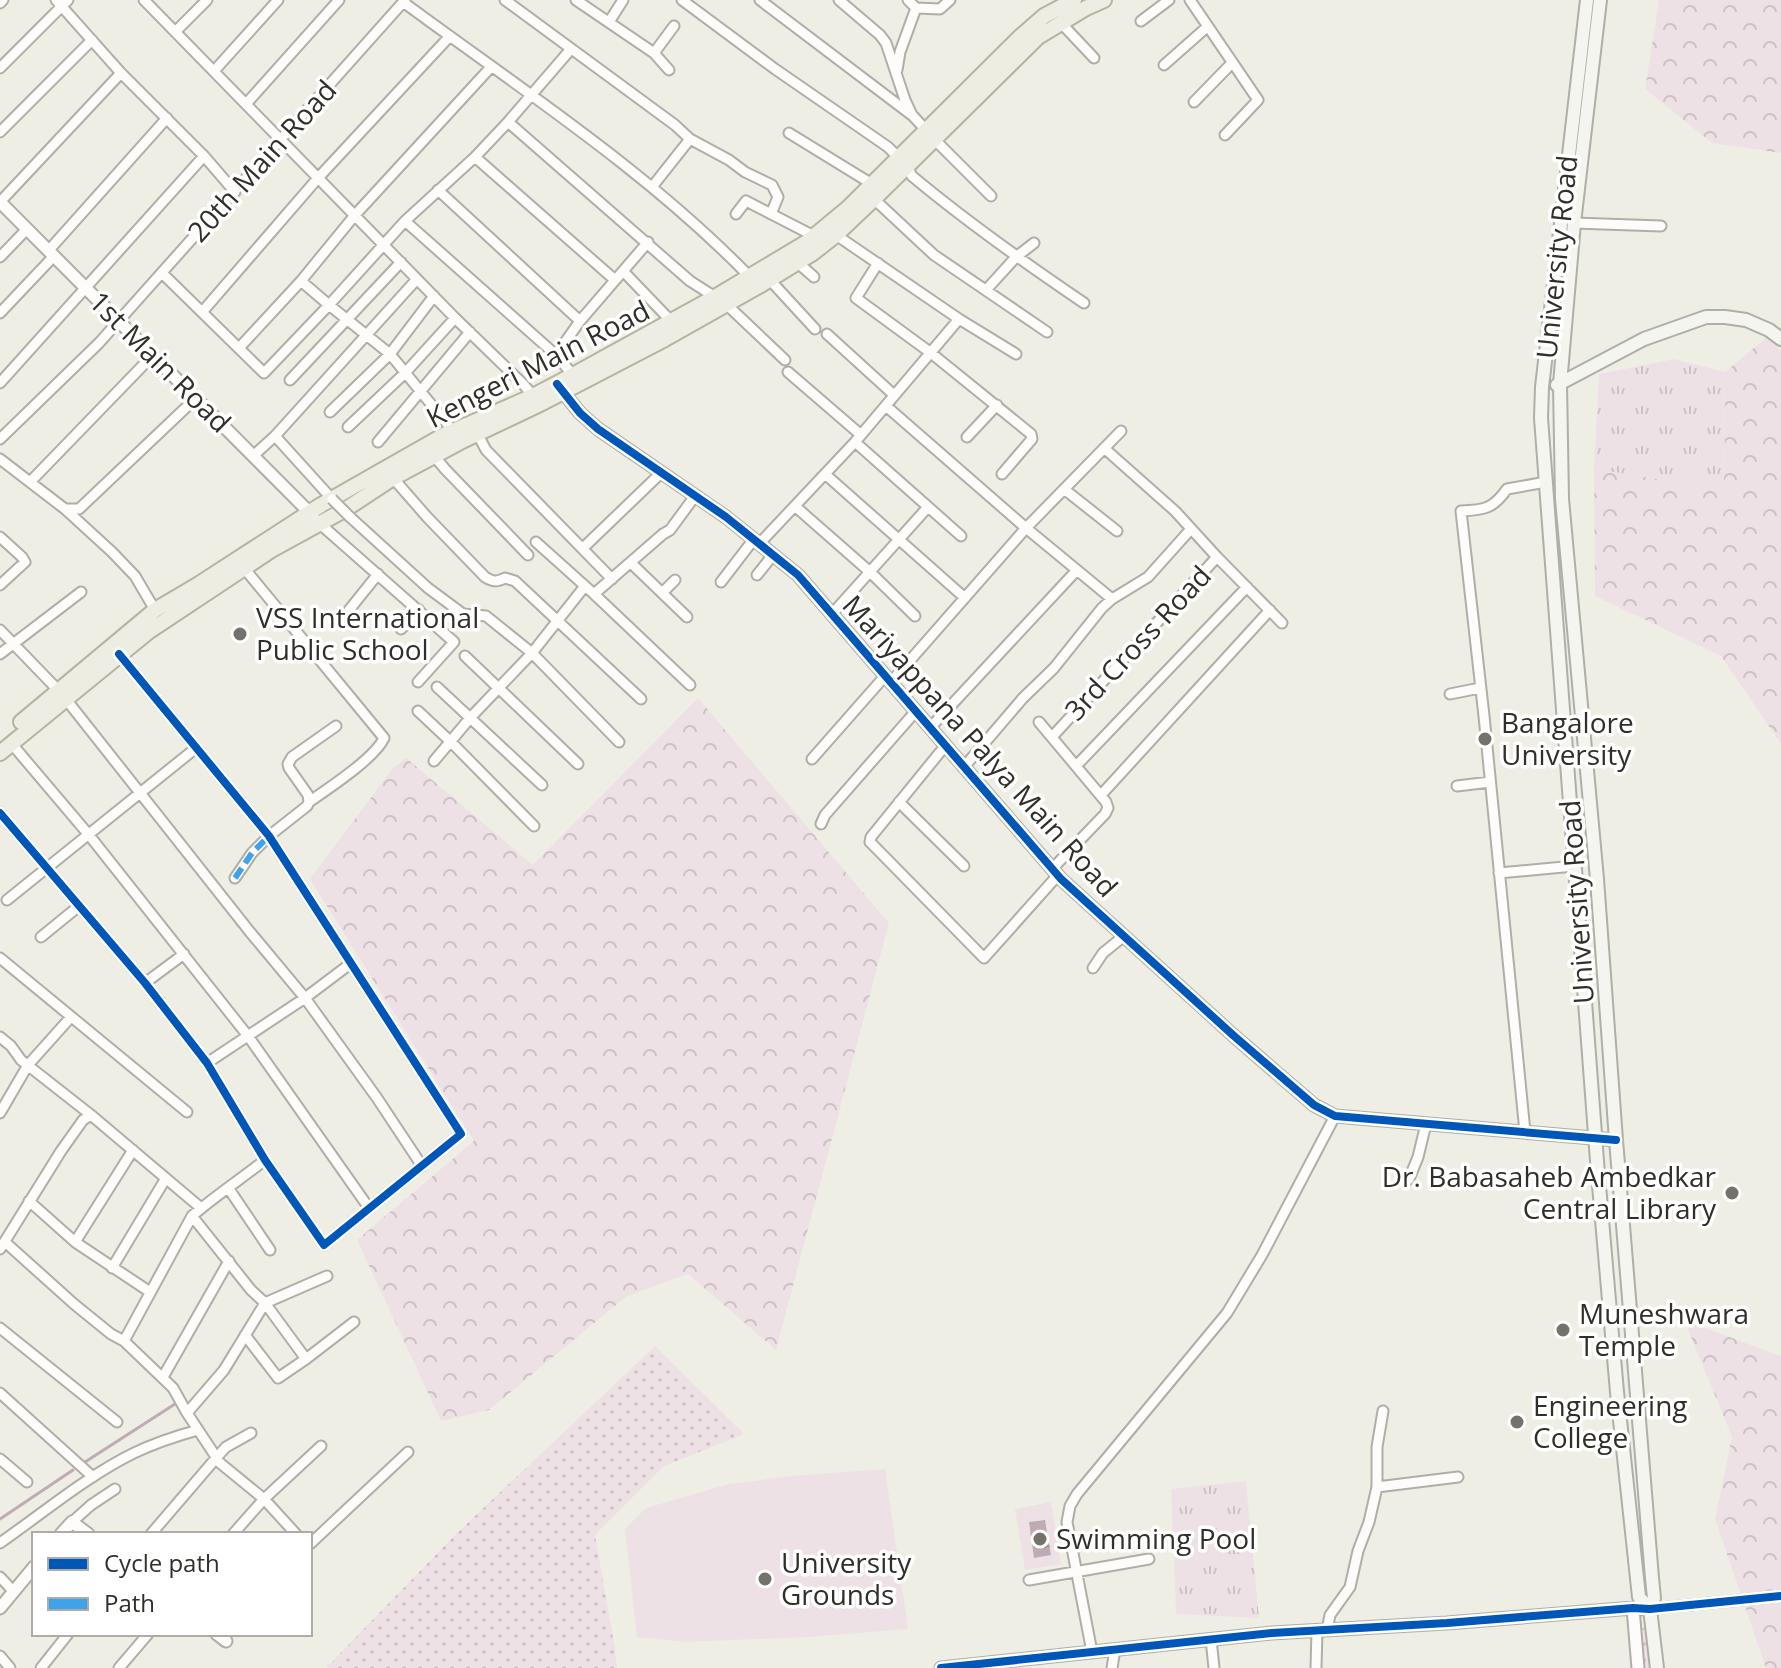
<svg xmlns="http://www.w3.org/2000/svg" width="1781" height="1668" font-family="'Open Sans',sans-serif">
<defs>
<pattern id="grass-dots" width="8" height="8" patternUnits="userSpaceOnUse" patternTransform="scale(2)"><rect width="8" height="8" fill="#eee1e5"/><path d="M2 2h.1M6 6h.1" fill="none" stroke="#ccc1c4" stroke-width="1.8" stroke-linecap="round"/></pattern>
<pattern id="forest-crowns" width="20" height="18" patternUnits="userSpaceOnUse" patternTransform="scale(2)"><rect width="20" height="18" fill="#eee1e5"/><path d="M2 6a3 3 0 1 1 6 0M12 15a3 3 0 1 1 6 0" fill="none" stroke="#ccc1c4"/></pattern>
<pattern id="park-tufts" width="24" height="20" patternUnits="userSpaceOnUse" patternTransform="scale(2)"><rect width="24" height="20" fill="#eee1e5"/><path d="M3 7l-1-3M5 7V3M7 7l1-3M15 17l-1-3M17 17v-4M19 17l1-3" fill="none" stroke="#ccc1c4"/></pattern>
<pattern id="water-ripples" width="26" height="14" patternUnits="userSpaceOnUse" patternTransform="scale(2)"><rect width="26" height="14" fill="#beabb4"/><path d="M2 4q2-2 4 0t4 0M15 11q2-2 4 0t4 0" fill="none" stroke="#9b8c92"/></pattern>
</defs>
<rect width="100%" height="100%" fill="#efeee5"/>
<path fill="url(#grass-dots)" d="M 655,1346 L 744,1434 L 664,1466 L 595,1535 L 615,1649 L 617,1668 L 326,1668 L 455,1535 Z
M 1638,1628 L 1648,1628 L 1653,1668 L 1642,1668 Z"/>
<path fill="url(#forest-crowns)" d="M 1659,0 L 1781,0 L 1781,153 L 1712,143 L 1645,89 Z
M 1766,338 L 1781,350 L 1781,744 L 1721,656 L 1595,596 L 1594,469 L 1724,489 L 1725,372 Z
M 698,698 L 889,923 L 776,1350 L 688,1274 L 627,1296 L 489,1410 L 441,1421 L 357,1240 L 474,1141 L 310,879 L 393,768 L 406,758 L 533,865 Z
M 1684,1320 L 1781,1356 L 1781,1668 L 1766,1668 L 1715,1519 L 1732,1437 Z"/>
<path fill="url(#park-tufts)" d="M 1674,359 L 1725,372 L 1724,489 L 1594,469 L 1599,374 Z
M 1246,1481 L 1259,1618 L 1176,1614 L 1171,1489 Z"/>
<path fill="#eee1e5" d="M 885,1469 L 908,1629 L 809,1637 L 686,1642 L 637,1637 L 625,1529 L 646,1508 L 729,1484 L 791,1476 Z
M 1051,1502 L 1061,1564 L 1025,1570 L 1015,1509 Z"/>
<path fill="url(#water-ripples)" d="M 1045,1520 L 1051,1555 L 1034,1558 L 1029,1522 Z"/>
<g fill="none" stroke-linecap="round" stroke-linejoin="round">
<path stroke="#beabb4" stroke-width="3" d="M 85,1462 L 175,1404
M 0,1519 L 73,1470"/>
<g stroke="#afaea7" stroke-width="13">
<path id="minor" d="M 56,0 L 121,73 L 204,156 L 235,192
M 144,0 L 455,318 L 523,384 L 535,398
M 505,0 L 675,125 L 690,139 L 652,187
M 576,0 L 654,53 L 669,70
M 682,0 L 775,69 L 888,147 L 898,157
M 760,0 L 913,116 L 926,130
M 839,0 L 880,35 L 886,43 L 905,100 L 912,115
M 1190,0 L 1258,100 L 1225,135
M 403,2 C 522,90 647,171 750,277
M 0,3 L 3,0
M 916,8 L 940,9 L 950,0
M 1141,21 L 1169,0
M 609,22 L 623,0
M 1061,23 L 1094,58
M 175,32 L 207,0
M 654,53 L 674,26
M 1164,65 L 1207,27
M 0,68 L 68,0
M 897,70 L 900,52 L 916,8 L 908,0
M 214,71 L 278,0
M 1194,102 L 1232,63
M 246,104 L 339,0
M 508,122 L 690,281 L 715,297
M 0,132 L 92,40
M 789,133 L 872,184
M 690,139 L 729,160 L 745,172 L 772,185 L 778,197 L 771,214
M 935,140 L 991,196
M 475,157 L 615,280
M 907,167 L 912,176 C 967,222 1025,263 1084,303
M 438,190 L 580,321
M 874,199 L 934,255 L 1047,332
M 0,202 L 121,73
M 736,214 L 746,201 L 814,236
M 405,221 L 556,355 L 573,375
M 1574,223 L 1661,226
M 836,235 L 959,319 L 1016,354
M 49,250 L 167,118
M 0,257 L 27,229
M 798,263 L 814,277
M 878,263 L 856,298 L 931,353 L 1031,434 L 1032,439 L 1002,474
M 623,271 L 672,322
M 162,273 L 264,373 L 329,305 L 405,221 L 475,157 L 508,122 L 571,49
M 770,280 L 815,329
M 301,281 L 329,305 L 390,354 L 453,431
M 986,290 L 1016,257 L 1034,243
M 726,304 L 785,360
M 203,311 L 318,178 L 450,36
M 0,313 L 54,256
M 827,334 L 894,395
M 239,348 L 301,281 L 355,215 L 491,67
M 556,355 L 580,321 L 648,242
M 788,372 L 861,435
M 290,380 L 401,262
M 0,383 L 204,156
M 886,406 L 1026,528 L 1112,599
M 330,412 L 390,354 L 434,296
M 348,427 L 405,373 L 455,318
M 477,433 L 486,450 L 612,579
M 275,436 L 417,279
M 967,437 L 997,405
M 0,439 L 99,343 L 405,0
M 378,442 L 470,332
M 855,442 L 961,536
M 1104,448 L 1175,511 L 1217,557 L 1282,623
M 253,456 L 275,436 L 332,499
M 434,456 L 445,469 L 528,555
M 0,459 L 65,509 L 112,552 L 135,576 L 155,610
M 825,474 L 965,598
M 393,478 L 427,517 L 485,577 C 493,582 497,582 505,578 L 515,581 L 641,699
M 30,482 L 153,355
M 1064,489 L 1117,531
M 796,507 L 870,572 L 915,616
M 65,509 L 79,509 L 196,398
M 350,517 L 428,588 L 463,614 L 486,616 L 532,653 L 619,742
M 319,523 L 454,642 L 418,682
M 0,537 L 22,557 L 25,562 L 0,585
M 536,542 L 594,594 L 690,685
M 759,544 L 855,442 L 959,319
M 583,548 L 661,473
M 631,563 L 687,617
M 244,568 L 384,738 C 375,758 329,788 309,802
M 757,575 L 773,555
M 721,582 L 754,539
M 662,593 L 675,580
M 594,594 L 663,534 L 670,530 L 695,496
M 832,614 L 928,507
M 341,620 L 378,574
M 401,629 L 419,610
M 0,630 L 58,690
M 0,654 L 81,592
M 465,656 L 578,764
M 891,682 L 1026,528 L 1121,431
M 437,687 L 542,785
M 1450,694 L 1480,688
M 65,698 L 250,932 L 305,998 L 377,1098 L 422,1166
M 418,711 L 451,742 L 534,826
M 1039,722 L 1106,802 L 1108,808 L 1105,814 L 1052,869
M 930,728 L 1077,570
M 1052,737 L 1217,557
M 11,743 L 89,835 L 248,1036 L 369,1208
M 945,746 L 871,837 L 870,842 L 873,845 L 984,958 L 1058,875
M 812,759 L 885,676
M 434,761 L 471,717 L 532,653 L 585,586
M 1076,766 L 1247,587
M 964,767 L 1023,698 L 1054,668 L 1102,608 L 1112,599 L 1148,577 L 1191,529
M 1457,786 L 1490,782
M 1101,795 L 1270,610
M 899,802 L 964,866
M 0,813 L 145,983 L 207,1063 L 265,1160 L 324,1245 L 461,1134 L 269,836 L 119,654
M 821,824 L 825,815 L 916,711
M 1499,873 L 1574,866
M 235,878 L 252,853 L 269,836 L 307,806 L 309,802 L 308,795 L 289,768 L 288,764 L 292,757 L 336,726
M 7,900 L 196,748
M 41,937 L 79,906
M 0,958 L 187,1112
M 1093,968 L 1103,953 L 1124,936
M 145,983 L 184,954
M 0,1037 L 11,1046 L 21,1060 L 91,1115
M 207,1063 L 305,998 L 350,964
M 0,1113 L 28,1065 L 71,1017
M 1525,1132 L 1484,716 L 1461,511 C 1484,510 1493,509 1507,489 L 1546,482
M 265,1160 C 241,1179 215,1196 192,1216 L 124,1341 L 173,1388 L 187,1413 L 220,1463 L 264,1499 L 296,1534
M 1409,1179 L 1418,1157 L 1426,1124
M 229,1189 L 270,1250
M 29,1201 L 75,1242 L 150,1292
M 192,1216 L 251,1290 L 265,1303 L 306,1359
M 5,1242 L 74,1304 L 111,1334 L 124,1341
M 75,1242 L 133,1150
M 0,1249 L 61,1151 L 83,1120 L 91,1115 L 201,1208
M 112,1268 L 166,1178
M 0,1328 L 117,1422
M 245,1335 L 278,1378 L 306,1359 L 354,1322
M 163,1377 L 229,1261
M 0,1393 L 93,1477
M 187,1413 L 224,1370 L 265,1303 L 327,1276
M 0,1459 L 27,1482
M 1377,1487 L 1458,1477
M 72,1522 L 91,1505 L 115,1489
M 151,1534 L 217,1457 L 226,1447 L 251,1433
M 233,1534 L 264,1499 L 321,1446
M 0,1543 C 43,1513 87,1476 134,1453 C 155,1443 176,1436 198,1430
M 310,1544 L 408,1452
M 0,1577 L 14,1592
M 1029,1580 L 1149,1559
M 1650,1609 L 1781,1596
M 1327,1630 L 1330,1615 L 1350,1587 L 1358,1551 L 1369,1522 L 1377,1487 L 1377,1447 L 1383,1411
M 1211,1639 L 1214,1668
M 1092,1652 L 1067,1522 L 1070,1506 L 1077,1494 L 1227,1313 L 1262,1255 L 1335,1116
M 0,1656 L 10,1668
M 41,1668 L 68,1634
M 119,1668 L 148,1634
M 1112,1668 L 1115,1649
M 1316,1668 L 1317,1630"/>
</g>
<g stroke="#afaea7" stroke-width="15">
<path id="tertiary" d="M 0,202 L 313,516
M 559,387 L 580,413 L 598,429 L 726,517 L 798,575 L 1061,879 L 1234,1036 L 1314,1105 L 1335,1116 L 1616,1140
M 61,1534 L 72,1522 L 88,1534
M 0,1608 L 34,1567
M 1633,1608 L 1638,1668
M 217,1634 L 226,1641
M 941,1668 L 1272,1633 L 1447,1623 L 1633,1608 L 1650,1609"/>
</g>
<g stroke="#afaea7" stroke-width="16">
<path id="secondary" d="M 1587,0 L 1542,387 L 1541,418 L 1598,1174 L 1617,1392 L 1639,1597 L 1650,1609
M 1600,0 L 1574,223 L 1560,384 L 1562,499 L 1597,879 L 1616,1140 L 1652,1578 L 1654,1598 L 1650,1609 L 1657,1668
M 1557,385 L 1644,339 L 1706,317 L 1725,317 L 1746,320 L 1769,330 L 1781,339"/>
</g>
<g stroke="#b6b4a0" stroke-width="18">
<path id="primary" d="M 21,722 L 155,610 L 199,584 L 321,505 L 444,435 L 533,396 L 573,375 L 715,297 L 807,242 L 848,208 L 1021,36 L 1044,16 L 1074,0
M 0,753 L 148,632 L 273,549 L 346,509 L 393,478 L 462,441 L 540,404 L 665,339 L 759,286 L 813,253 L 836,235 L 874,199 L 1038,37 L 1086,8 L 1104,0"/>
</g>
<use href="#minor" stroke="#fdfcfb" stroke-width="9"/>
<use href="#tertiary" stroke="#fdfcfb" stroke-width="11"/>
<use href="#secondary" stroke="#f5f5ef" stroke-width="12"/>
<use href="#primary" stroke="#eeede3" stroke-width="14"/>
<g stroke="#afaea7" stroke-width="13" stroke-linecap="butt">
<path id="minor-bridge" d="M 332,499 L 350,517"/>
</g>
<use href="#minor-bridge" stroke="#fdfcfb" stroke-width="9"/>
<path stroke="#3ea3eb" stroke-width="6" stroke-dasharray="12 6" stroke-linecap="butt" d="M 235,878 L 252,853 L 269,836"/>
<g stroke="#fff" stroke-width="13">
<path id="cycleway" d="M 557,384 L 580,413 L 598,429 L 726,517 L 798,575 L 1061,879 L 1234,1036 L 1314,1105 L 1335,1116 L 1616,1140
M 0,813 L 145,983 L 207,1063 L 265,1160 L 324,1245 L 461,1134 L 269,836 L 119,654
M 941,1668 L 1272,1633 L 1447,1623 L 1633,1608 L 1650,1609 L 1781,1596"/>
</g>
<use href="#cycleway" stroke="#0057b8" stroke-width="8"/>
</g>
<g fill="#73726b" stroke="#fff" stroke-width="3">
<circle cx="240" cy="634" r="8"/>
<circle cx="1485" cy="739" r="8"/>
<circle cx="1732" cy="1193" r="8"/>
<circle cx="1563" cy="1330" r="8"/>
<circle cx="1517" cy="1422" r="8"/>
<circle cx="1040" cy="1539" r="8"/>
<circle cx="765" cy="1579" r="8"/>
</g>
<g text-anchor="middle" stroke-width="7" stroke-linejoin="round" paint-order="stroke">
<g font-size="28" fill="#302f29" stroke="#fff">
<text transform="translate(262 161) rotate(-48)" y="10">20th Main Road</text>
<text transform="translate(1557 257) rotate(-84)" y="10">University Road</text>
<text transform="translate(160 362) rotate(45)" y="10">1st Main Road</text>
<text transform="translate(538 364) rotate(-27)" y="10">Kengeri Main Road</text>
<text transform="translate(1138 643) rotate(-47)" y="10">3rd Cross Road</text>
<text transform="translate(980 746) rotate(48)" y="10">Mariyappana Palya Main Road</text>
<text transform="translate(1577 902) rotate(-94)" y="10">University Road</text>
</g>
<g font-size="28" fill="#302f29" stroke="#fff" text-anchor="start">
<text x="256" y="628">VSS International<tspan x="256" dy="32">Public School</tspan></text>
<text x="1501" y="733">Bangalore<tspan x="1501" dy="32">University</tspan></text>
<text x="1716" y="1187" text-anchor="end">Dr. Babasaheb Ambedkar<tspan x="1716" dy="32">Central Library</tspan></text>
<text x="1579" y="1324">Muneshwara<tspan x="1579" dy="32">Temple</tspan></text>
<text x="1533" y="1416">Engineering<tspan x="1533" dy="32">College</tspan></text>
<text x="1056" y="1549">Swimming Pool</text>
<text x="781" y="1573">University<tspan x="781" dy="32">Grounds</tspan></text>
</g>
</g>
<rect x="32" y="1532" width="280" height="104" fill="#ffffff" stroke="#acaca9" stroke-width="2"/>
<rect x="48" y="1558" width="40" height="12" fill="#0057b8" stroke="#acaca9" stroke-width="2"/>
<text x="104" y="1572" font-size="24" fill="#302f29">Cycle path</text>
<rect x="48" y="1598" width="40" height="12" fill="#3ea3eb" stroke="#acaca9" stroke-width="2"/>
<text x="104" y="1612" font-size="24" fill="#302f29">Path</text>
</svg>
